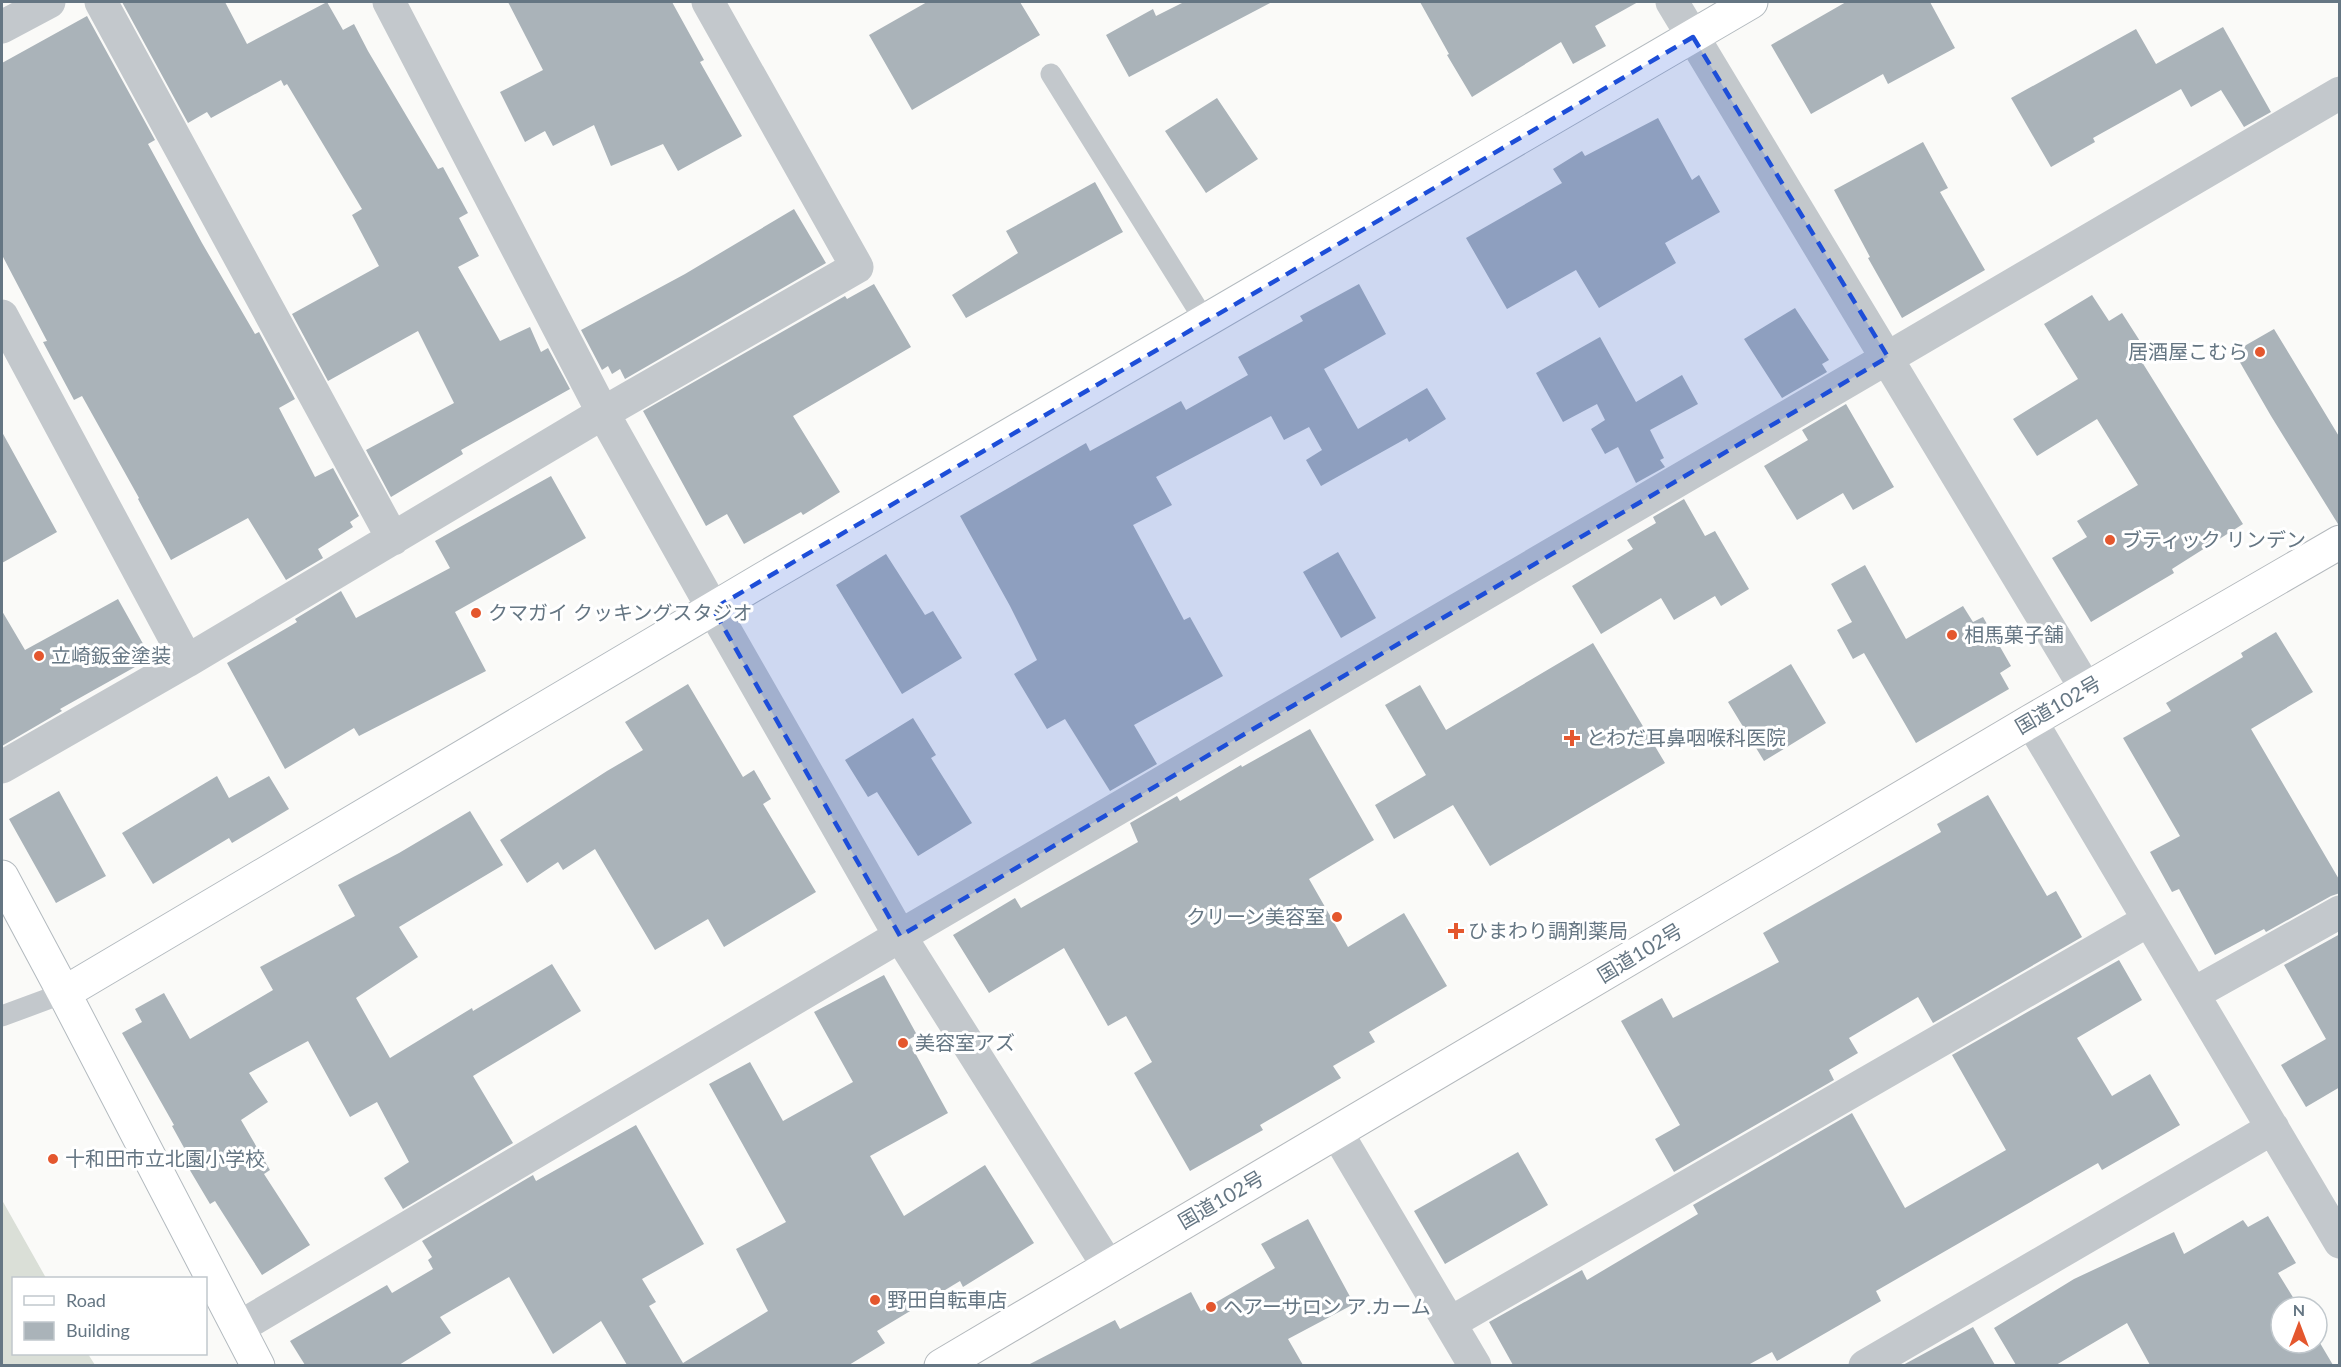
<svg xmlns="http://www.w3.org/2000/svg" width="2341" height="1367" font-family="Lato,'Noto Sans JP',sans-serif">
<rect width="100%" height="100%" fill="#fafaf8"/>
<path fill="#dadfd7" d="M 2,1200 L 46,1278 L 14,1278 L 14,1354 L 88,1354 L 95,1365 L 2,1365 Z"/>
<path fill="#aab3b9" d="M 122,2 L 225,2 L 247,44 L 327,2 L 343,30 L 354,24 L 368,51 L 438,169 L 443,167 L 468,213 L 459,218 L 479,256 L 458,267 L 500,341 L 530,327 L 541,352 L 548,348 L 570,389 L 461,450 L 463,454 L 391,497 L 366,450 L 454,403 L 418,331 L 328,381 L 292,314 L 379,266 L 352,215 L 362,209 L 287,84 L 284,86 L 281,80 L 211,118 L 207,112 L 188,123 Z
M 508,2 L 672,2 L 704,60 L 700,62 L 742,136 L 678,171 L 663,144 L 611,166 L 594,125 L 553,146 L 545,131 L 525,142 L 500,92 L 543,70 Z
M 927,2 L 1020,2 L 1040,35 L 912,110 L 869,35 Z
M 1184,2 L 1272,2 L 1129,77 L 1106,35 L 1153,9 L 1156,16 Z
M 1420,2 L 1638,2 L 1595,26 L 1606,46 L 1573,64 L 1561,42 L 1472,97 L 1447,55 L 1449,54 Z
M 1846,2 L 1930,2 L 1955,48 L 1888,84 L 1883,74 L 1811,114 L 1771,45 Z
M 87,16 L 155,140 L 148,144 L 202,243 L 255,334 L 259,332 L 295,399 L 279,408 L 315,477 L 333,468 L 359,516 L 350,522 L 353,527 L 318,549 L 323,558 L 286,580 L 248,518 L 171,560 L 138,499 L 139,498 L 82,396 L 74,400 L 43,342 L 47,341 L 2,255 L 2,63 Z
M 2223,27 L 2271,112 L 2244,127 L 2221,90 L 2191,107 L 2181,89 L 2093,138 L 2095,142 L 2051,167 L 2011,98 L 2136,29 L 2156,64 Z
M 1217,98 L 1258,159 L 1206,193 L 1165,131 Z
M 1658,118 L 1692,180 L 1699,175 L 1720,212 L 1665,243 L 1676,263 L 1599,308 L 1576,270 L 1507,309 L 1466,238 L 1562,183 L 1553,169 L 1582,151 L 1585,156 Z
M 1923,142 L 1948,188 L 1940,192 L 1985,270 L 1902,318 L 1868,258 L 1870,257 L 1834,190 Z
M 1095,182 L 1123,232 L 966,318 L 952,295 L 1018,253 L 1006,231 Z
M 794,209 L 826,263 L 625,379 L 620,369 L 612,374 L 608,366 L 602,370 L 581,330 L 685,274 Z
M 874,284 L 911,347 L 793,416 L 840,492 L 803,515 L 801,512 L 744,544 L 727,514 L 706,526 L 643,411 L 845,296 L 847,299 Z
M 1359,284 L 1386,334 L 1324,369 L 1358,429 L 1427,388 L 1446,419 L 1409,442 L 1407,438 L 1321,486 L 1306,460 L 1322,450 L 1309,427 L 1284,440 L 1271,416 L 1156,477 L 1172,505 L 1133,525 L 1184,620 L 1190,617 L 1223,676 L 1134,725 L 1157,764 L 1110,791 L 1065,719 L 1047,729 L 1014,674 L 1037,660 L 1010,606 L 960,516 L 1086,443 L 1090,451 L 1181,401 L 1186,410 L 1248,375 L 1238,357 L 1303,321 L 1300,316 Z
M 2092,295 L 2109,321 L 2122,313 L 2145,349 L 2137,354 L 2243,524 L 2172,569 L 2174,573 L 2091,622 L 2052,558 L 2087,537 L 2077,521 L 2138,485 L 2097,419 L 2037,456 L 2013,419 L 2078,379 L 2044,324 Z
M 1795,308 L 1829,360 L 1822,364 L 1827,372 L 1782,398 L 1744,339 Z
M 2274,329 L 2340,438 L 2340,523 L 2338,524 L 2271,416 L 2234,352 Z
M 1600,337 L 1636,402 L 1682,375 L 1698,404 L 1650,430 L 1664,458 L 1660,460 L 1665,467 L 1636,483 L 1618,447 L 1605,454 L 1591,429 L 1605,420 L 1597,404 L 1563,422 L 1536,373 Z
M 1846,404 L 1894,487 L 1853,510 L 1843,493 L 1797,520 L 1764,466 L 1808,440 L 1802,430 Z
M 2,432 L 57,532 L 2,563 Z
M 551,476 L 586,538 L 455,612 L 486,671 L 359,736 L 354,728 L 285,769 L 227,663 L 297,622 L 295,619 L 341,591 L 356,618 L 450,568 L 435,541 Z
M 1684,499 L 1705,536 L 1715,531 L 1749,589 L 1721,606 L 1715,596 L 1674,620 L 1661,598 L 1601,634 L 1572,586 L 1633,549 L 1627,540 L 1656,523 L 1653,517 Z
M 1338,552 L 1376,618 L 1341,638 L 1303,572 Z
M 886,554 L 925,615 L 933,611 L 962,658 L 902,694 L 836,585 Z
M 1865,565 L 1906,639 L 1963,606 L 1973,622 L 1983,617 L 2011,666 L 2000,673 L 2009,689 L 1916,743 L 1864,653 L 1853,659 L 1837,630 L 1852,622 L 1831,584 Z
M 118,599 L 151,658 L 60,709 L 62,711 L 2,746 L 2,611 L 25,650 Z
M 2276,632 L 2313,692 L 2251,729 L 2340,881 L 2340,893 L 2331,896 L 2266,932 L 2264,929 L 2215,955 L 2179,889 L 2172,892 L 2150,852 L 2180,836 L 2123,738 L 2171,711 L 2166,703 L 2243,657 L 2241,653 Z
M 1593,643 L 1665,763 L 1490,866 L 1453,805 L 1394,839 L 1375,805 L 1426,775 L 1385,705 L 1420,685 L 1446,730 Z
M 1791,664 L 1826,723 L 1764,761 L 1728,702 Z
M 688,684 L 743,777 L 754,770 L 771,799 L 763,804 L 816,892 L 724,947 L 708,919 L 655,950 L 595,849 L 563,870 L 558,862 L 527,883 L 500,840 L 607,771 L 643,750 L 625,722 Z
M 913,718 L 936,755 L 931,758 L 972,823 L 918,856 L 877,792 L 868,797 L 845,760 Z
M 1310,729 L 1374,840 L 1309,879 L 1348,947 L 1404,913 L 1447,986 L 1369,1032 L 1375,1042 L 1333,1066 L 1341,1078 L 1260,1125 L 1263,1130 L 1190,1171 L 1134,1073 L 1152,1062 L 1126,1016 L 1108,1026 L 1064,948 L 989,993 L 953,935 L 1015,898 L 1021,908 L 1138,842 L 1130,823 L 1177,796 L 1180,801 L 1241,765 L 1242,767 Z
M 217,776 L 229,798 L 269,776 L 289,809 L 232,843 L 229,838 L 153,884 L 122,833 Z
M 59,791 L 106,876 L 56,903 L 9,819 Z
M 1988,795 L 2047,896 L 2056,891 L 2082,937 L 1933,1023 L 1918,997 L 1849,1038 L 1858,1053 L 1829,1070 L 1834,1080 L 1674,1172 L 1655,1139 L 1680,1125 L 1621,1021 L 1662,998 L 1673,1018 L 1779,962 L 1763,933 L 1941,832 L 1937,824 Z
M 470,811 L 503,865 L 399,927 L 418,957 L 356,998 L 390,1058 L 472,1008 L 473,1011 L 552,964 L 581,1011 L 473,1076 L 513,1143 L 403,1209 L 384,1178 L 409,1162 L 377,1102 L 350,1117 L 308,1041 L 249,1073 L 268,1102 L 241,1120 L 270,1170 L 264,1174 L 310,1245 L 262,1275 L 215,1201 L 210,1204 L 188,1167 L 193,1164 L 172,1126 L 174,1125 L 122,1033 L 142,1022 L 135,1009 L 164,993 L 190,1039 L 273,990 L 260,967 L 355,916 L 338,885 L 399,853 Z
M 2340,934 L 2340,1087 L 2306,1107 L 2281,1065 L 2326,1039 L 2284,965 Z
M 2119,960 L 2142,1000 L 2077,1038 L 2112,1096 L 2150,1074 L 2180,1125 L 2102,1170 L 2098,1163 L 1876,1291 L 1881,1301 L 1777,1361 L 1772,1352 L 1748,1365 L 1513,1365 L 1489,1322 L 1582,1270 L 1587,1280 L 1698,1214 L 1693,1205 L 1852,1113 L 1905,1208 L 2006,1150 L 1952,1055 Z
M 884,975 L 917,1035 L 908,1040 L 948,1113 L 870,1156 L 904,1216 L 985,1165 L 1034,1243 L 963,1287 L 960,1281 L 877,1331 L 885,1343 L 849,1365 L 627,1365 L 601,1321 L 553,1354 L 509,1277 L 440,1317 L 451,1333 L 399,1365 L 305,1365 L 290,1341 L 387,1285 L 392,1293 L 433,1269 L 428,1260 L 432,1257 L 422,1241 L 533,1175 L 536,1181 L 636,1125 L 704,1244 L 642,1279 L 656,1302 L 649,1306 L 683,1363 L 768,1311 L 736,1249 L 786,1222 L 709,1084 L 750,1062 L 783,1121 L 853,1082 L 814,1012 Z
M 1518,1152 L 1548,1205 L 1445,1264 L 1414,1211 Z
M 2268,1216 L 2296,1263 L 2278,1273 L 2299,1307 L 2281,1307 L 2281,1343 L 2317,1343 L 2317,1338 L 2333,1365 L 2150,1365 L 2127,1323 L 2056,1365 L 2016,1365 L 1994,1328 L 2074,1279 L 2174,1232 L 2184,1254 L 2243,1220 L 2248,1227 Z
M 1308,1219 L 1354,1304 L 1288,1339 L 1303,1365 L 1028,1365 L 1115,1320 L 1120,1329 L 1191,1292 L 1201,1311 L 1275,1268 L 1261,1244 Z
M 1973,1327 L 1995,1365 L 1903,1365 Z"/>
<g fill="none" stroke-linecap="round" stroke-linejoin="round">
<g stroke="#b3babf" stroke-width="35">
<path id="secondary" d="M 2,877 L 64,993 L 258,1366
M 64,993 L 763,579 L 1751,2"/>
</g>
<g stroke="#b4b9bd" stroke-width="35">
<path id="highway" d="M 941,1366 L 2031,721 L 2340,542"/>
</g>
<path stroke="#c3c8cc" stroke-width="21" d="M 1051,74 L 1205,321
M 2,1016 L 64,993"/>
<path stroke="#c3c8cc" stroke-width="33" d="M 101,2 L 393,539
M 389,2 L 603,413 L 713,609 L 900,936 L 1108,1266
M 1672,2 L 2086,689
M 2,27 L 49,2
M 2,316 L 187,661 L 2,767
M 187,661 L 603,413 L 857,267 L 708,2
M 2031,721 L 2340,1242
M 2193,994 L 2340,912
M 1337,1133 L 1475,1366
M 1450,1323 L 2149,920
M 238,1328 L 900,936 L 2340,93
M 1865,1366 L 2273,1128"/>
<use href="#secondary" stroke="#fff" stroke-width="33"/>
<use href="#highway" stroke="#fff" stroke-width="33"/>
</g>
<path fill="#1d4ed8" fill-opacity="0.2" stroke="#1d4ed8" stroke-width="4.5" stroke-dasharray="12 8" stroke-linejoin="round" d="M 1693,37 L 1888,357 L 900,936 L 713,609 Z"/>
<g fill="#e4572e" stroke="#fff" stroke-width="2">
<circle cx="2260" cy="352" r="6"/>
<circle cx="2110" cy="540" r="6"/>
<circle cx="476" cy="613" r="6"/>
<circle cx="1952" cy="635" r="6"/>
<circle cx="39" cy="656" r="6"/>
<path d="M1569 729h6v6h6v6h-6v6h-6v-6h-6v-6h6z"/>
<circle cx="1337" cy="917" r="6"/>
<path d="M1453 922h6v6h6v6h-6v6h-6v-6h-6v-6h6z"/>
<circle cx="903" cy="1043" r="6"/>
<circle cx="53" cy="1159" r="6"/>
<circle cx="875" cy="1300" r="6"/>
<circle cx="1211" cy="1307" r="6"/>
</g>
<g text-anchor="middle" stroke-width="6" stroke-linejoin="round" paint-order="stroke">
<g font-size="20" fill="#657683" stroke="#fff" text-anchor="start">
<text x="2248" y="359" text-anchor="end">居酒屋こむら</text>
<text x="2122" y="547">ブティック リンデン</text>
<text x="488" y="620">クマガイ クッキングスタジオ</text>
<text x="1964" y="642">相馬菓子舗</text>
<text x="51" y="663">立崎鈑金塗装</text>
<text x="1586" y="745">とわだ耳鼻咽喉科医院</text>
<text x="1325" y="924" text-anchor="end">クリーン美容室</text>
<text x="1468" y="938">ひまわり調剤薬局</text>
<text x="915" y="1050">美容室アズ</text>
<text x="65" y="1166">十和田市立北園小学校</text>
<text x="887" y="1307">野田自転車店</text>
<text x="1223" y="1314">ヘアーサロン ア.カーム</text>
</g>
<g font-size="20" fill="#657683" stroke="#fff">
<text transform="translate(2058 705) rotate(-30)" y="7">国道102号</text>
<text transform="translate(1640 953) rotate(-31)" y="7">国道102号</text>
<text transform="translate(1221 1200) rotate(-30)" y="7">国道102号</text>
</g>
</g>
<rect width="2341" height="1367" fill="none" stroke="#657683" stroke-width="6"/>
<rect x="12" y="1277" width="195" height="78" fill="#ffffff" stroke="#c1c8cd" stroke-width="1.5"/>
<rect x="24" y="1296" width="30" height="9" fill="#ffffff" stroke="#c1c8cd" stroke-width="1.5"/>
<text x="66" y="1307" font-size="18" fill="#657683">Road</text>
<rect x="24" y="1322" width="30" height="18" fill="#aab3b9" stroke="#c1c8cd" stroke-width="1.5"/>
<text x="66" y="1337" font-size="18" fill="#657683">Building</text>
<g transform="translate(2299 1325)"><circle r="28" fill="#ffffff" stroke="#c1c8cd" stroke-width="1.5"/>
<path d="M0-4.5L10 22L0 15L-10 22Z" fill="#e4572e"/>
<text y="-9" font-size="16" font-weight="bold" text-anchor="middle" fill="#657683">N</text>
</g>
</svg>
